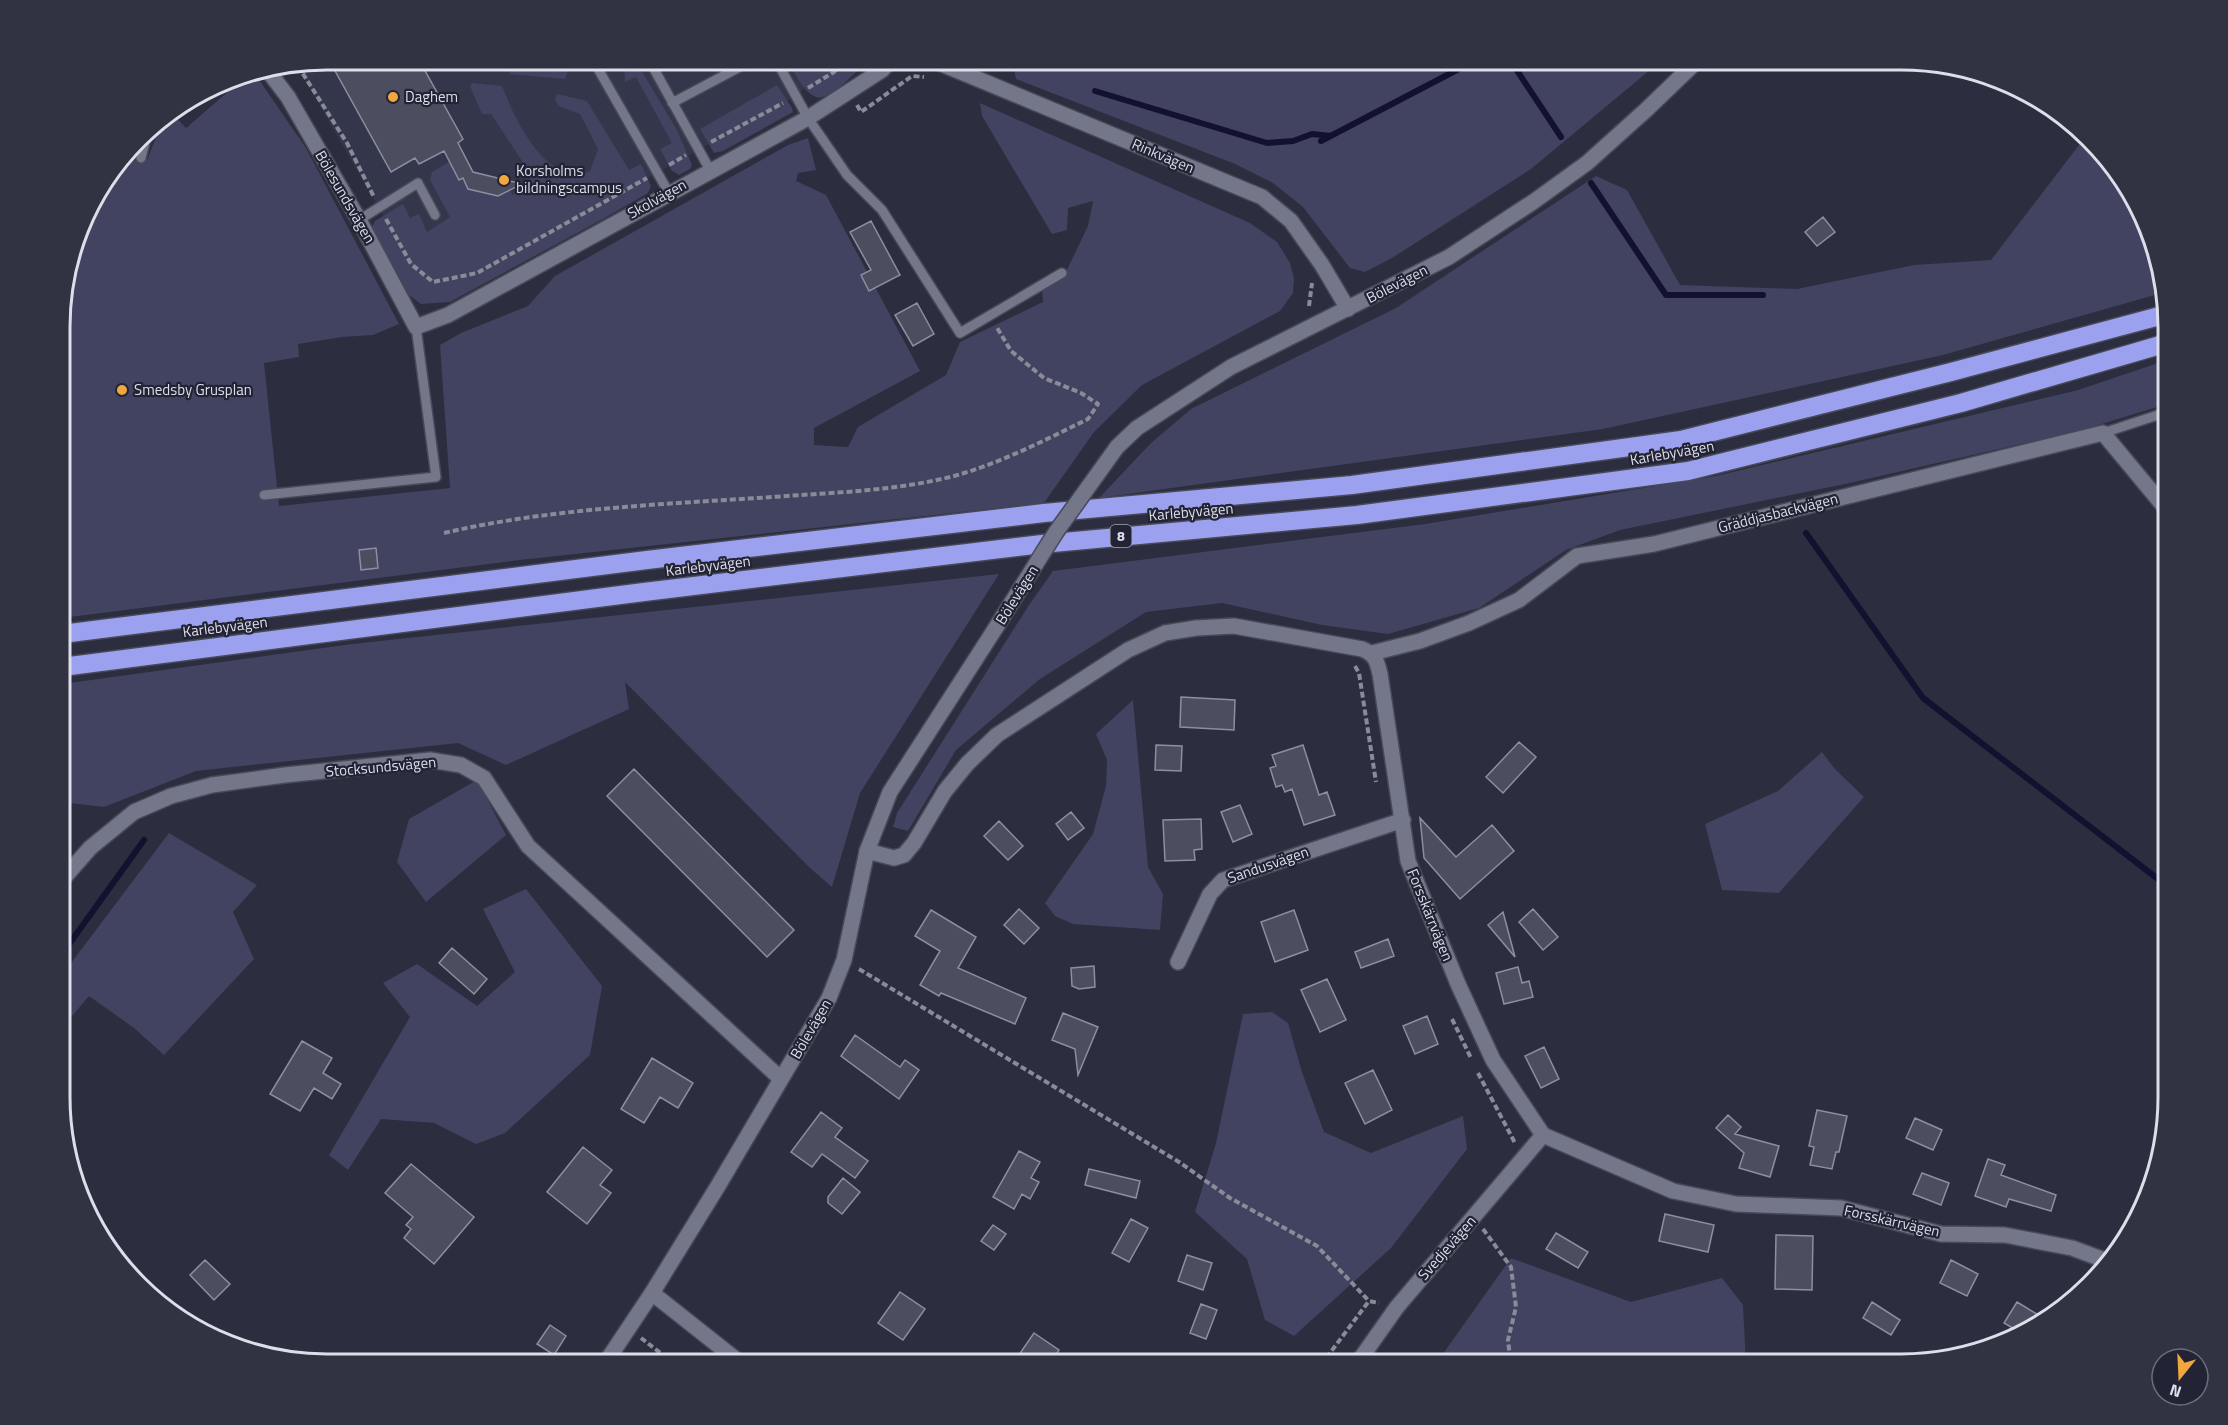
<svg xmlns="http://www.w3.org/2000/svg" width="2228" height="1425" font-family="'Titillium Web',sans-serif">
<rect width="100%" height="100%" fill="#2c2d3e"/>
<path fill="#34364c" d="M 327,60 L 833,60 L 796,96 L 477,273 L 411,264 L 297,66 Z"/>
<path fill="#414361" d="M 530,60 L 572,60 L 565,79 L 509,74 L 511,69 L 528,64 Z
M 624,60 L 635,60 L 677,130 L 692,165 L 690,169 L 679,175 L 672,171 L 660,149 L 672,143 L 636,77 L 625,82 Z
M 788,60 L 868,60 C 859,69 829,102 816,97 C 802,91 794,72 788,60 Z
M 1012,60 L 1662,60 L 1531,169 L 1392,258 L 1365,272 L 1350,268 L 1303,207 L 1273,183 L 1235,164 L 1016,79 Z
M 255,74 L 306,148 L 399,324 L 373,335 L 342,337 L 298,344 L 299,357 L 264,363 L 279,506 L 450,488 L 440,345 L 461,333 L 528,306 L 555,276 L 788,145 L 808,138 L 816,170 L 798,173 L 796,181 L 826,195 L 920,371 L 814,428 L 814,445 L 848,447 L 858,427 L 946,375 L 960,342 L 1043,302 L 1042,282 L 1064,276 L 1088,226 L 1093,201 L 1068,208 L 1067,230 L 1052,234 L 982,116 L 980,103 L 1250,223 L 1277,242 L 1290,263 L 1294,278 L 1293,293 L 1280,311 L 1142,385 L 1094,432 L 1044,503 L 520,560 L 62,618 L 62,293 L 88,209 L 131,153 L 147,160 L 155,140 L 157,123 L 172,113 L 186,128 L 230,90 L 223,82 Z
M 472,83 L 502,86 C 515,119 546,188 590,171 L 598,149 L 580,114 L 559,106 L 555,100 L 557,94 L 587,101 L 629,170 L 641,164 L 651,186 L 648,193 L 603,219 L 450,302 L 421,304 L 409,295 L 372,227 L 375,221 L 403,204 L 410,218 L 419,214 L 427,232 L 450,217 L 430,180 L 432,172 L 449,162 L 459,180 L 463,178 L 468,189 L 510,190 L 512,195 L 532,184 L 524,164 L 491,114 L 482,114 L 470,86 Z
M 777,85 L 792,108 L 793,112 L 723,151 L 714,153 L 700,129 Z
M 2082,141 L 2132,194 L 2162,293 L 1943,355 L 1603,429 L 1099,498 L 1151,443 L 1191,409 L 1396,308 L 1596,176 L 1627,190 L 1680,285 L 1797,289 L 1914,265 L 1991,260 Z
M 2167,360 L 2167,404 L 2082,430 L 1845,484 L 1620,530 L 1566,550 L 1479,608 L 1388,634 L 1322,625 L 1222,603 L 1146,612 L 1040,679 L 956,750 L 908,831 L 893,827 L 897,813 L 1029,605 L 1053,571 L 1425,524 L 1716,476 L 2078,390 Z
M 999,574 L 860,793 L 832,887 L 810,868 L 625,682 L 629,709 L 506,765 L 458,743 L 196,771 L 104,807 L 62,802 L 62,684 L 352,644 Z
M 1133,700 L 1148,867 L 1163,894 L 1160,930 L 1073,924 L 1055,916 L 1045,903 L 1093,834 L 1106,786 L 1107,760 L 1096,734 Z
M 1822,752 L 1835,769 L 1864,797 L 1779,893 L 1722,890 L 1705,824 L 1778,791 Z
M 477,780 L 506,835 L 426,902 L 397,862 L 409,819 Z
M 169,833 L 257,885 L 233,912 L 254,959 L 164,1055 L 134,1028 L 89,996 L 62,1028 L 62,975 Z
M 526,889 L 602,986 L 590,1055 L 505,1133 L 476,1144 L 434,1123 L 381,1119 L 348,1170 L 329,1155 L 410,1017 L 383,983 L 417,964 L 477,1006 L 515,972 L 483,909 Z
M 1272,1012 L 1288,1023 L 1302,1072 L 1324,1132 L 1371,1153 L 1463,1116 L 1467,1149 L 1391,1248 L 1294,1336 L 1265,1320 L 1247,1259 L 1195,1212 L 1216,1143 L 1243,1014 Z
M 1511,1258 L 1631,1302 L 1722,1278 L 1743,1305 L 1746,1365 L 1435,1365 Z"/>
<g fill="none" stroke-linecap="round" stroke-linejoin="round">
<path stroke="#121130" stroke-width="6" d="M 1510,60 L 1561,137
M 1095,91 L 1267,143 L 1293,141 L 1312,134 L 1331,136
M 1321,141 L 1476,60
M 1591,183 L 1666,295 L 1763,295
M 1806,533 L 1923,698 L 2167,886
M 62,954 L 144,840"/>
</g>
<path fill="#4c4e60" stroke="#8c8ea2" stroke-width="1.5" d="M 329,60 L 419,60 L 463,139 L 458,143 L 473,172 L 522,184 L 498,196 L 468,189 L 463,178 L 459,180 L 444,151 L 419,164 L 415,158 L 391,172 Z
M 1823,217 L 1835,232 L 1817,246 L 1805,232 Z
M 871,221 L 900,275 L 869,291 L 861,275 L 871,270 L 850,232 Z
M 917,303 L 934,334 L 913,346 L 895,315 Z
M 376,548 L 378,568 L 361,570 L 359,550 Z
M 1181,697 L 1235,700 L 1234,730 L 1180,727 Z
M 1519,742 L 1536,757 L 1503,793 L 1486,777 Z
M 1156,745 L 1182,746 L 1181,771 L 1155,770 Z
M 1303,745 L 1319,795 L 1327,792 L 1335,815 L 1304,825 L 1292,789 L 1285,792 L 1282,785 L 1276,787 L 1270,768 L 1276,766 L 1272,755 Z
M 634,769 L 794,930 L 767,957 L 607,796 Z
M 1240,805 L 1252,834 L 1233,842 L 1221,812 Z
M 1071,812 L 1084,828 L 1068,840 L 1056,824 Z
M 1420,818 L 1456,857 L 1492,825 L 1514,851 L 1460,899 L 1424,858 Z
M 1201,819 L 1202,849 L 1194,850 L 1195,860 L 1165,861 L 1163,820 Z
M 999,821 L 1023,846 L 1008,860 L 984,836 Z
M 1019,909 L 1039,928 L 1024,944 L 1004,925 Z
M 1533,909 L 1558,937 L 1543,950 L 1519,922 Z
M 931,910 L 976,937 L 958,968 L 1026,998 L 1015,1024 L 941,993 L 939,996 L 920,985 L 940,951 L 915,936 Z
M 1294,910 L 1308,950 L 1275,962 L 1261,922 Z
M 1503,912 L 1515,957 L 1488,925 Z
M 1388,939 L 1394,956 L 1361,968 L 1355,952 Z
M 452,948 L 487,979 L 474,994 L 439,963 Z
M 1094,966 L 1095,987 L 1079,989 L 1072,986 L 1071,968 Z
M 1518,967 L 1522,983 L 1529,981 L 1533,997 L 1504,1004 L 1496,973 Z
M 1327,979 L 1346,1020 L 1320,1032 L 1301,990 Z
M 1063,1013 L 1098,1027 L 1078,1075 L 1075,1049 L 1052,1040 Z
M 1427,1016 L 1438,1044 L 1415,1054 L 1403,1026 Z
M 855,1035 L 900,1067 L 905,1060 L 919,1070 L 899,1099 L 841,1056 Z
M 302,1041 L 332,1058 L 323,1073 L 341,1084 L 332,1099 L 314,1088 L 300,1111 L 270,1094 Z
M 1544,1047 L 1559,1079 L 1541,1088 L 1525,1056 Z
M 652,1058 L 693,1083 L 678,1108 L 660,1097 L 644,1123 L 621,1109 Z
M 1373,1070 L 1392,1110 L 1365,1124 L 1345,1083 Z
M 1817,1110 L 1847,1116 L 1839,1152 L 1836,1152 L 1832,1169 L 1810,1165 L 1814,1147 L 1809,1146 Z
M 821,1112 L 842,1128 L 835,1137 L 868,1161 L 855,1178 L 822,1154 L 812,1167 L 791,1152 Z
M 1728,1115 L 1741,1127 L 1735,1134 L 1779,1146 L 1770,1177 L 1739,1168 L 1744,1153 L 1716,1128 Z
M 1915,1118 L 1942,1130 L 1933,1150 L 1906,1138 Z
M 583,1147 L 612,1170 L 600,1185 L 611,1193 L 587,1224 L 547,1192 Z
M 1019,1151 L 1040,1162 L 1031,1178 L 1039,1182 L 1030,1199 L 1022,1194 L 1014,1209 L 993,1197 Z
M 1988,1159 L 2005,1165 L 2001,1175 L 2056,1195 L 2051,1211 L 2009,1199 L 2006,1207 L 1975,1196 Z
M 411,1164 L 474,1217 L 434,1264 L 404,1238 L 411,1229 L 406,1225 L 413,1217 L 385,1193 Z
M 1089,1169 L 1140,1181 L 1136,1198 L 1085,1185 Z
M 1922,1173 L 1949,1183 L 1941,1205 L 1913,1194 Z
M 843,1178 L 860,1192 L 842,1214 L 828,1203 L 828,1197 Z
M 1665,1214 L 1714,1225 L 1708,1252 L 1659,1241 Z
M 1131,1219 L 1148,1228 L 1129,1262 L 1112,1253 Z
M 993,1225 L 1006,1234 L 994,1250 L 981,1241 Z
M 1556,1233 L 1588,1252 L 1578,1268 L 1546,1249 Z
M 1776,1235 L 1813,1236 L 1812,1290 L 1775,1289 Z
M 1187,1255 L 1212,1263 L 1203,1290 L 1178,1281 Z
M 205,1260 L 230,1284 L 214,1300 L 190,1275 Z
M 1951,1260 L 1978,1274 L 1967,1296 L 1940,1283 Z
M 900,1292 L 925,1309 L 903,1340 L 878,1323 Z
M 1872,1302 L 1900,1320 L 1891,1335 L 1863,1318 Z
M 2017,1302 L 2045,1319 L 2034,1329 L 2021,1333 L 2004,1323 Z
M 1201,1304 L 1217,1310 L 1206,1339 L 1190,1333 Z
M 550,1325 L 566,1336 L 554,1355 L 537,1344 Z
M 1034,1333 L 1059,1350 L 1050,1365 L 1012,1365 Z"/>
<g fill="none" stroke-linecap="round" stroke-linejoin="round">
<g stroke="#484957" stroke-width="12">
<path id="lane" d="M 593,60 L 669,193
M 649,60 L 710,170
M 776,60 L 808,118 L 847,175 L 882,210 L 960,333 L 1062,273
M 672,103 L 753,60
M 141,158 L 148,130
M 359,220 L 418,183 L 435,215
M 2103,433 L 2167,412
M 264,495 L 436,477 L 416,327"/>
</g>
<g stroke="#484957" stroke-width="18">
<path id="street" d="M 932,60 L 1262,197 L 1291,221 L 1322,265 L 1348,309
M 269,72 L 288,97 L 359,220 L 416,327 L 448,315 L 808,118 L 882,70 L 891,60
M 1372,653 L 1420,641 L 1469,623 L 1519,600 L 1577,556 L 1654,544 L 2103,433 L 2167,510
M 867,851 L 894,858 L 904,855 L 914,843 L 945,791 L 967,764 L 997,735 L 1128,650 L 1165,633 L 1196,628 L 1234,626 L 1362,649 C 1375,654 1377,661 1380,674 L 1408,861 L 1458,984 L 1493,1060 L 1543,1135 L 1673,1191 L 1736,1204 L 1841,1208 L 1941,1234 L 2005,1235 L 2072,1248 L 2107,1261
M 62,880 L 90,848 L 134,812 L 171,796 L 212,785 L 285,775 L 430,760 L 461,765 L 484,778 L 528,846 L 781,1079
M 1178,962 L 1210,894 L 1223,880 L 1403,820"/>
</g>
<g stroke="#484957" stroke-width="18">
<path id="secondary" d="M 1117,447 L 1137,428 L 1231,367 L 1449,257 L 1533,202 L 1587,163 L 1646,110 L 1698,60
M 652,1293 L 743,1365
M 604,1365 L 652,1293 L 718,1186 L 829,998 L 844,960 L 867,851 L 890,792 L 995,629
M 1356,1365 L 1397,1307 L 1543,1135"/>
</g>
<g stroke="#484957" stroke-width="21">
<path id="highway" d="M 62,634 L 647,560 L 1044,513 L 1352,485 L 1681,440 L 1951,372 L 2167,314
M 62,667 L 644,592 L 1042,544 L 1357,515 L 1688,471 L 1961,403 L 2167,343"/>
</g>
<path stroke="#8a8b99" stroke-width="4" stroke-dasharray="6 3" stroke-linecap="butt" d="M 298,66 L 347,143 L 374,197
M 808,88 L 834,72 L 845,60
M 857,105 L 861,112 L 912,76 L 924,77
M 711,142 L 783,103
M 669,165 L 686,155
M 386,219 L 411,264 L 433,282 L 477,273 L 647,178
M 1309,306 L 1312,283
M 444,533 C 556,507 673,504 787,496 C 843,492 900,490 954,476 C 1001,463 1045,440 1088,419 L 1098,404 L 1081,393 L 1044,378 L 1011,351 L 996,326
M 1355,666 L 1359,673 L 1376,782
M 859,969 L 1179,1162 L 1230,1198 L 1317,1246 L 1369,1301
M 1452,1019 L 1471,1058
M 1478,1073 L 1515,1143
M 1483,1229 L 1511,1267 L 1516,1307 L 1508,1340 L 1511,1365
M 641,1338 L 676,1365
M 1321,1365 L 1369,1301 L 1379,1303"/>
<use href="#lane" stroke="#74768a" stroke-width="9"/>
<use href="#street" stroke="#74768a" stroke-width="15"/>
<use href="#secondary" stroke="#74768a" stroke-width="15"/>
<use href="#highway" stroke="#9ca1ef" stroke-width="18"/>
<g stroke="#484957" stroke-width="18" stroke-linecap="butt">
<path id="secondary-bridge" d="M 995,629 L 1056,532 L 1117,447"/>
</g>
<use href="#secondary-bridge" stroke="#74768a" stroke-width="15"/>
</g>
<g fill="#f1a640" stroke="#222334" stroke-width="2">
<circle cx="393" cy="97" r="6"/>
<circle cx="504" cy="180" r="6"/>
<circle cx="122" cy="390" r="6"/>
</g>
<g text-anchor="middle" stroke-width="4.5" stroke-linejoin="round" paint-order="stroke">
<rect fill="#222334" stroke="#a5a6b3" stroke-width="1.5" x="1110.5" y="525" width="21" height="22" rx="4.5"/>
<g font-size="14" font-weight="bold" fill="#dddee9">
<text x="1121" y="541">8</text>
</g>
<g font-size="15" fill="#dddee9" stroke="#222334" text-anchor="start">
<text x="405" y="102">Daghem</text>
<text x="516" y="176">Korsholms<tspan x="516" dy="17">bildningscampus</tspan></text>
<text x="134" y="395">Smedsby Grusplan</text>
</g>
<g font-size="15" fill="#dddee9" stroke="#222334">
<text transform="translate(1163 156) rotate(23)" y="5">Rinkvägen</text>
<text transform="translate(345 197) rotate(60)" y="5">Bölesundsvägen</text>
<text transform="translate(657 199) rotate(-29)" y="5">Skolvägen</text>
<text transform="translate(1397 284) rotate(-27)" y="5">Bölevägen</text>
<text transform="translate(1672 453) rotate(-10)" y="5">Karlebyvägen</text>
<text transform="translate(1191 512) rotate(-5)" y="5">Karlebyvägen</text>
<text transform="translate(1778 513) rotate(-14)" y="5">Gräddjasbackvägen</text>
<text transform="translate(708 566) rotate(-7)" y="5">Karlebyvägen</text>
<text transform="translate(1017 595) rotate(-58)" y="5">Bölevägen</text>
<text transform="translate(225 627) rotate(-7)" y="5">Karlebyvägen</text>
<text transform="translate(381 767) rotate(-5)" y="5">Stocksundsvägen</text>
<text transform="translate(1268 865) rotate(-19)" y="5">Sandusvägen</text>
<text transform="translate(1430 915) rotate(68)" y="5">Forsskärrvägen</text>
<text transform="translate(811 1029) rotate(-60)" y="5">Bölevägen</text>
<text transform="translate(1892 1221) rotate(13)" y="5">Forsskärrvägen</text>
<text transform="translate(1447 1248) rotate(-49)" y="5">Svedjevägen</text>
</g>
</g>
<path d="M0 0H2228V1425H0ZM327 70H1901A257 257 0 0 1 2158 327V1097A257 257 0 0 1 1901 1354H327A257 257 0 0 1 70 1097V327A257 257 0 0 1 327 70Z" fill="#313242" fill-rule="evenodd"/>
<path fill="none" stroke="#dddee9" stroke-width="3" d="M327 70H1901A257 257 0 0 1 2158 327V1097A257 257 0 0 1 1901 1354H327A257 257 0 0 1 70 1097V327A257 257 0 0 1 327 70Z"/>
<g transform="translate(2180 1377) rotate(198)"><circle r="28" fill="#222334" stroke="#6d6e7c" stroke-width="1.5"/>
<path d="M0-4.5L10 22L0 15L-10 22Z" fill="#f1a640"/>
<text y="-9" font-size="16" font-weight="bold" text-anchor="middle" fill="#dddee9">N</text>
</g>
</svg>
